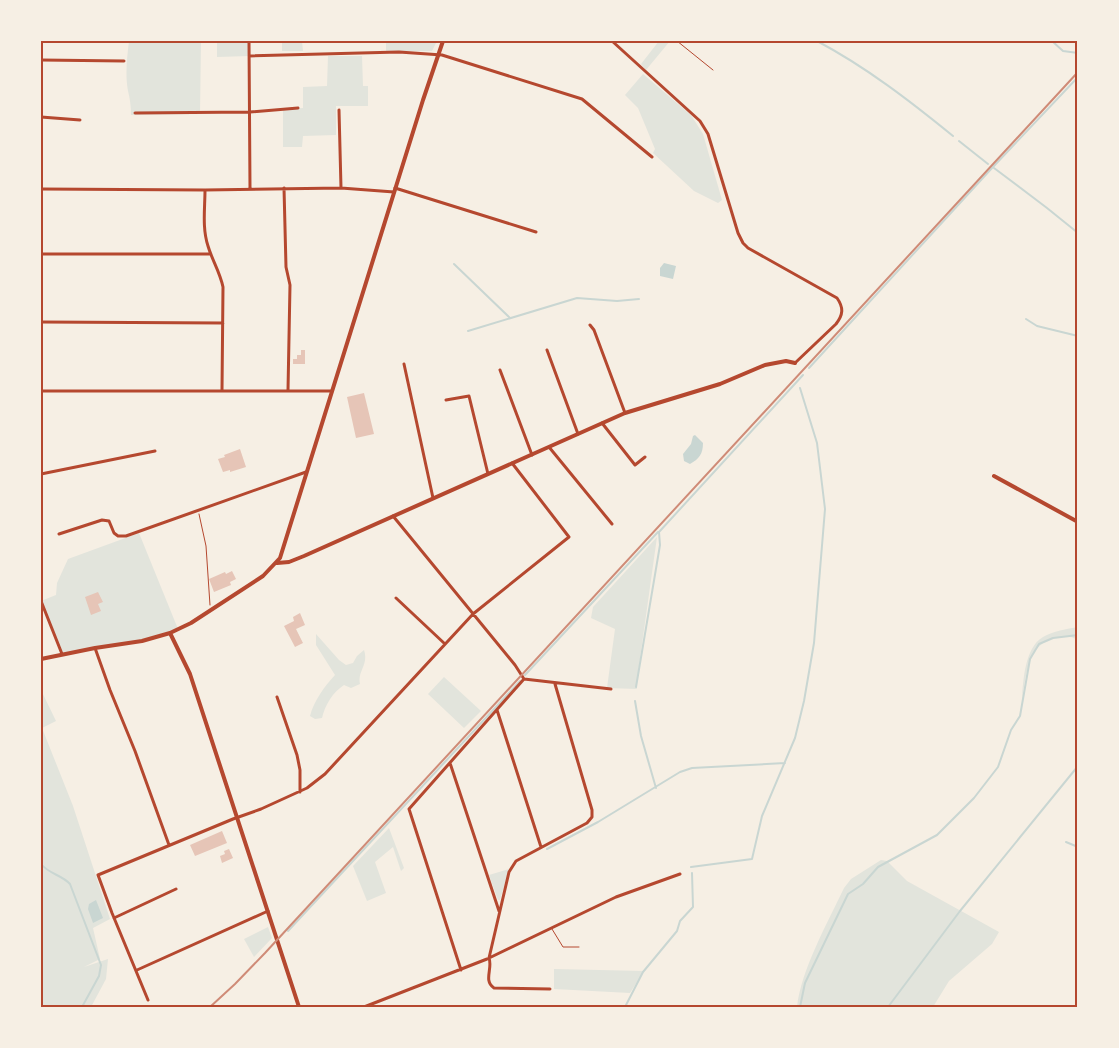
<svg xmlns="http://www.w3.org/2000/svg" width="1119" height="1048" font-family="Poppins,sans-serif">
<rect width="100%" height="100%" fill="#f6efe4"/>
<path fill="#e2e4dc" d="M 129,41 L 201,41 L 200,114 L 131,115 C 131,106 130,99 128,91 C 125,75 127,57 129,41 Z
M 217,41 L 249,41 L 249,56 L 217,57 Z
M 282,41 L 302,41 L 303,51 L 282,51 Z
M 386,41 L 437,41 L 432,51 L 386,51 Z
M 659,41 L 670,41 L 646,70 L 641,64 Z
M 328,56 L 362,56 L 363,86 L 368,86 L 368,106 L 336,106 L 336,135 L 303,136 L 302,147 L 283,147 L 283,109 L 303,108 L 303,87 L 327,86 Z
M 643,74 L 691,115 L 703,134 L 722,200 L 718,203 L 694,191 L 653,153 L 655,149 L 638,108 L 625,95 Z
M 139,533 L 178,629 L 155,638 L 62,654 L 41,601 L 56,595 L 57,583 L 68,559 Z
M 657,537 L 636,687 L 637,689 L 607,688 L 615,629 L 591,618 L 593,607 Z
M 1078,627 L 1078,640 C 1071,636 1067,636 1059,637 C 1027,642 1027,673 1022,699 C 1023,681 1025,647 1043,637 C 1053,631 1067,629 1078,627 Z
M 316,634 L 339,660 L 346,665 L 353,663 L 357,656 L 364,650 C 369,665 357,671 360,684 L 351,688 L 344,685 C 333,692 325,705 322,718 L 315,719 L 310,716 C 314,700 325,686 335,675 L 316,645 Z
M 444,677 L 481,711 L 464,728 L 428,694 Z
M 41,690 L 56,721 L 42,728 L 73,806 L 110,919 L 93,928 L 100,959 L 84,967 L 108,959 L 106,979 L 91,1007 L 41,1007 Z
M 389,828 L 404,868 L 401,871 L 393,847 L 375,862 L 386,893 L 367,901 L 353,866 Z
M 881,860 L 887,861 L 907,881 L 999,932 L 992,944 L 949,981 L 933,1007 L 797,1007 C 801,970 828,922 844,888 L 851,879 Z
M 509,869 L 500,900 L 498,900 L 489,875 Z
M 268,927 L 272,938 L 254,957 L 244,939 Z
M 554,969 L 644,971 L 630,993 L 554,989 Z"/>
<path fill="#c9d6d2" d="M 664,263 L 676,266 L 673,279 L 660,276 L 660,268 Z
M 695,435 L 703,443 C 703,454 699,459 690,464 L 684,461 L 683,454 L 691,444 L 693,436 Z
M 96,900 L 103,918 L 93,923 L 88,909 L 89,904 Z"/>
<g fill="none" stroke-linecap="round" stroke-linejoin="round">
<path stroke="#c9d6d2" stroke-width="2" d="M 817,41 C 866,67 910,101 953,136
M 1052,41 L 1063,51 L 1078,53
M 959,141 L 988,164
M 994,168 L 1047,208 L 1078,233
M 454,264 L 510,318
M 1026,319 L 1037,326 L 1078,336
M 468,331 L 577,298 L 617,301 L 639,299
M 809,368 L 992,168 L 1078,77
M 525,675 L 658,532
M 636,687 L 660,545 L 659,532 L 803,375
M 635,701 L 641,736 L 656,788
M 1066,842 L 1078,847
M 547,849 L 598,822 L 680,772 L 692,768 L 785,763
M 41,864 C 49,874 62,875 70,884 L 101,965 L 99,976 L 82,1007
M 691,867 L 752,859 L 762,816 L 795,738 L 804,701 L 814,643 L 825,509 L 817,443 L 800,388
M 288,931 L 520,681
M 625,1007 L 643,972 L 677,931 L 680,921 L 693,907 L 692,873
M 800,1007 L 805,983 L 848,894 L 863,884 L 878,867 L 937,835 L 974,798 L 998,767 L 1011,730 L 1020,716 L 1030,659 L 1039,644 L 1053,638 L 1078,635
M 888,1007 L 960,911 L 1078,766"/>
</g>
<path fill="#e6c5b7" d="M 301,350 L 305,350 L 305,364 L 293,364 L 293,359 L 297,359 L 297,355 L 301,355 Z
M 364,393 L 374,434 L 356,438 L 347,397 Z
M 240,449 L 246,467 L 230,472 L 230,470 L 223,472 L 218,459 L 225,457 L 224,455 Z
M 232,571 L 236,579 L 230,582 L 231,585 L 214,592 L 209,579 L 225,572 L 226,574 Z
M 98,592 L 103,602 L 98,604 L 101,611 L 91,615 L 85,597 Z
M 300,613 L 305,625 L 296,629 L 303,643 L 295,647 L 284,626 L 294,621 L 293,617 Z
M 222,831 L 227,843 L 195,856 L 190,845 Z
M 229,849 L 233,858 L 222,863 L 220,856 L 225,854 L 224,851 Z"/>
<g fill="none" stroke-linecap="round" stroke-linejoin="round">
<path stroke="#b5482f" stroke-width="1" d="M 199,514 L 206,546 L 210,605"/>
<path stroke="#b5482f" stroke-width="1" d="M 677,41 L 713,70
M 552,929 L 563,947 L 579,947"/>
<path stroke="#b5482f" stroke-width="3" d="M 249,41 L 250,188
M 612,41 L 700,121 L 708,134 L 738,233 L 743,243 L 748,248 L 837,298 C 844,308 843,315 836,324 L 795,363
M 249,56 L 399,52 L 442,55 L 582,99 L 652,157
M 41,60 L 124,61
M 339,110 L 341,188
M 135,113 L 250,112 L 298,108
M 41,117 L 80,120
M 284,188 L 286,267 L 290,285 L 288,390
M 395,188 L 536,232
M 41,189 L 205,190 L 341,188 L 394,192
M 205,190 C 205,208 202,228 208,246 C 212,260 220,272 223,287 L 222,390
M 41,254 L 210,254
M 41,322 L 223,323
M 590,325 L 594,330 L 625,413
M 547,350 L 578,434
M 404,364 L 433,498
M 500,370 L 532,455
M 41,391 L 332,391
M 446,400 L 469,396 L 488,474
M 602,423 L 635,465 L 645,457
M 549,447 L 612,524
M 41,474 L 155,451
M 393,516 L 515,665 L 524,679
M 59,534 L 102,520 L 109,521 L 114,533 L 118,536 L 126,536 L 306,472
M 396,598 L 445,644
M 41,601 L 62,654
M 95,648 L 110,690 L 135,751 L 169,845
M 524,679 L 611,689
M 277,697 L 297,755 L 300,770 L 300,792
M 497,710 L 541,847
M 450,763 L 499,911
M 114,918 L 176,889
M 137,970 L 268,911
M 461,970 L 409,809 L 524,679
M 550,989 L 494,988 C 483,981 493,968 489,958 L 509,872 L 516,861 L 587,823 L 592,817 L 592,810 L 555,684
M 148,1000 L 112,913 L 98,875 L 233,819 L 261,809 L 307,788 L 325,774 L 473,614 L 569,537 L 512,463
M 364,1007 L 487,959 L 616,897 L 680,874"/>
<path stroke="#b5482f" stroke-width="4" d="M 994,476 L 1078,522
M 277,563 L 289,562 L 304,556 L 625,413 L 720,384 L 765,365 L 786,361 L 795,363
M 170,633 L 190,674 L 299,1007
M 41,659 L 95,648 L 142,641 L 170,633 L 191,623 L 263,576 L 280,558 L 423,100 L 443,41"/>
<path stroke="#cf8b77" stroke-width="2" d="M 210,1007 L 235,984 L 265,953 L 1078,72"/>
</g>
<rect width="1119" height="1048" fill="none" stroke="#f6efe4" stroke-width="85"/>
<rect x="42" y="42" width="1034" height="964" fill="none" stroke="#b5482f" stroke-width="2"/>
</svg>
